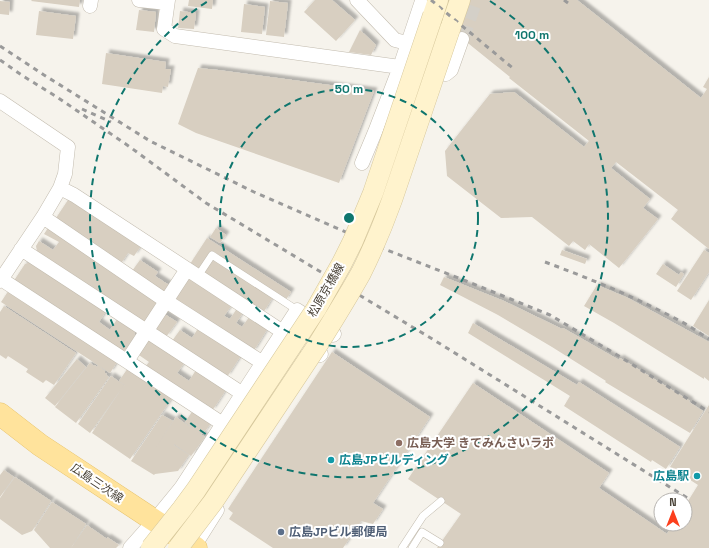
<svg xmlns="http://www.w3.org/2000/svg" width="709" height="548" font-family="'Space Grotesk','Noto Sans JP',sans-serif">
<defs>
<filter id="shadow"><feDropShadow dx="3.5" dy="-3.5" stdDeviation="1" flood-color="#0004"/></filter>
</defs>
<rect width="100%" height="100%" fill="#f6f3ec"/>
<path fill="#d8cfc1" filter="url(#shadow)" d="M 32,0 L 80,0 L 79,7 L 31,1 Z
M 189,0 L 213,0 L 212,9 L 188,6 Z
M 315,0 L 332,0 L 355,20 L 336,41 L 304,12 Z
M 416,0 L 577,0 L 701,98 L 707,89 L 703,87 L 709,77 L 709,249 L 671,219 L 678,210 L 616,162 L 611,168 L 650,199 L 643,208 L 658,219 L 619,268 L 589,244 L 585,250 L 573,241 L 569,246 L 532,217 L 501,218 L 447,176 L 445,151 L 490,94 L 514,92 L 584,147 L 589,141 L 509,78 L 510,77 L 433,15 Z
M 0,1 L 10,2 L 9,15 L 0,14 Z
M 270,1 L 288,3 L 284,37 L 266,35 Z
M 244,4 L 265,7 L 262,34 L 241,32 Z
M 139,10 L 156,12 L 154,32 L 136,30 Z
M 39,11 L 76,16 L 73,39 L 36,35 Z
M 180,11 L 196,13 L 194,29 L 178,28 Z
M 360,30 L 376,45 L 371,55 L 349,52 Z
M 106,53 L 166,62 L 165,69 L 171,69 L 168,87 L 163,86 L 162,93 L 102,84 Z
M 198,68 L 218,70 L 374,91 L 339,183 L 196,133 L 178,124 Z
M 68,200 L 73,200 L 143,243 L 134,256 L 128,253 L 120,265 L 54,221 Z
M 50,225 L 160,300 L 143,324 L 37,252 L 36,246 L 39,241 L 53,250 L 59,242 L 44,234 Z
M 216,228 L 226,235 L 220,243 L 210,237 Z
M 207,238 L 291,292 L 285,301 L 213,251 L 200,271 L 190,264 Z
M 562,250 L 587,259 L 585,264 L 560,255 Z
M 704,250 L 709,253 L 709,272 L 691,300 L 677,291 Z
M 140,260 L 158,272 L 155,276 L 169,285 L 164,292 L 132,271 Z
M 218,260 L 273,297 L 263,313 L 202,274 L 210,262 Z
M 32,262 L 106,311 L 99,322 L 110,330 L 118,318 L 134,329 L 135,336 L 122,354 L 13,282 L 25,264 Z
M 663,264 L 679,275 L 681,272 L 684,274 L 676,287 L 656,274 Z
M 444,277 L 504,301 L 562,329 L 563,328 L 619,360 L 620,358 L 690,401 L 689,402 L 703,411 L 690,433 L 605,382 L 606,381 L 552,347 L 498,315 L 440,285 Z
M 192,279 L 232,305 L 224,316 L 230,319 L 238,307 L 244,311 L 236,323 L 242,327 L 250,316 L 268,328 L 253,352 L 172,300 L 185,280 Z
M 597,285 L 628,298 L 709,342 L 709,381 L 704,377 L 704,379 L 614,323 L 584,306 Z
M 9,290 L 119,359 L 110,373 L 1,302 Z
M 709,300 L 709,336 L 693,326 Z
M 4,306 L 76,353 L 54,385 L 46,380 L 43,383 L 26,372 L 28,369 L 8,356 L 6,359 L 0,355 L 0,312 Z
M 163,313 L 177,322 L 166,337 L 157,331 L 155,324 Z
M 473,323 L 577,385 L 579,382 L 666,438 L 680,447 L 666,469 L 652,460 L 651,462 L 564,406 L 570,396 L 468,333 Z
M 199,327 L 242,354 L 227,377 L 172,341 L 180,330 L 192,338 Z
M 151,340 L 185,362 L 177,373 L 189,381 L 196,370 L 226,390 L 212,411 L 143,370 L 149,362 L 136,353 L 144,342 Z
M 332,352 L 430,417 L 373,503 L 383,509 L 373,524 L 361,521 L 343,548 L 273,548 L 229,519 L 233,513 L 228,509 Z
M 77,359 L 86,367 L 55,406 L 45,398 Z
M 90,363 L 94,366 L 95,365 L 97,367 L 98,365 L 105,371 L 105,373 L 107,374 L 106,375 L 109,377 L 76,423 L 55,407 Z
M 128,368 L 172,398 L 130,459 L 92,433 L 124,385 L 126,386 L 119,381 Z
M 111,376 L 124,385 L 90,433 L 78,424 Z
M 473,383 L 609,473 L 599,488 L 667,534 L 673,524 L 685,524 L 685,506 L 698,485 L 670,467 L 709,405 L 709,548 L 437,548 L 461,514 L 408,479 Z
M 194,409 L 211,423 L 203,434 L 198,432 L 205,437 L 191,456 L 174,444 L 174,445 L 189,455 L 178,471 L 155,474 L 154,475 L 131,461 L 162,415 L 173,421 L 155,449 L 176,417 L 193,429 L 185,422 Z
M 4,470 L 14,477 L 0,497 L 0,475 Z
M 15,477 L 51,501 L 32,531 L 22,535 L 0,519 L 0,498 Z
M 52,502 L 86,524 L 71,548 L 50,548 L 34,530 Z
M 87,525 L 107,539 L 107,537 L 119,545 L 116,548 L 71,548 Z"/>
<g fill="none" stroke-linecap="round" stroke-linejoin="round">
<path stroke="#d4d0c8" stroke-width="14" stroke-dasharray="14 7" stroke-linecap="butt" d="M 462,39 L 476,0"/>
<g stroke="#c2bbae" stroke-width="8">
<path id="lane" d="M 198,276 L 212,255 L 297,310
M 402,548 L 423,516 L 441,501
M 412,548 L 422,532 L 440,543"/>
</g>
<g stroke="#c2bbae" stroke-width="15">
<path id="street" d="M 139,0 L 167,3
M 168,0 L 164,29 L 175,36 L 400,67 L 446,74 L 451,70 L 462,39
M 357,0 L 395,40 L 407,43
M 90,6 L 91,0
M 0,101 L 68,147 L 65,174 L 60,188 L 43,217 L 0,281
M 362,163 L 375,132 L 400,67 L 421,4
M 60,188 L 74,195 L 283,332 L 320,355 L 321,354
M 43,217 L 166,301 L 263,363
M 21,249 L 243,394
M 1,279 L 223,424
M 127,361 L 187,269
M 130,548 L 154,521 L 181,488 L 297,310 L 334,334 L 333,335
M 193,548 L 217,510"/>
</g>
<g stroke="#d6c79b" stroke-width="21">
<path id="secondary" d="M 433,15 L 438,0
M 450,29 L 460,0"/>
</g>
<g stroke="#e6c16a" stroke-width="23">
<path id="primary" d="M 0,414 L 40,445 L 196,548"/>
</g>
<use href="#lane" stroke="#fff" stroke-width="7"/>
<use href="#street" stroke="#fff" stroke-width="14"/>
<use href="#secondary" stroke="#fff3cd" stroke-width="20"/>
<use href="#primary" stroke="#ffe39c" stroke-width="22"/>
<path stroke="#9a9a9a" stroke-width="3" stroke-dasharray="5 5" stroke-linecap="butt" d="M 431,0 L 515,70
M 564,0 L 568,3
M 0,46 L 44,75 L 150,141 L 254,192 L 387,250 L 466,281 L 550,315 L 617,355 L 709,412
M 0,60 L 23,76 L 57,97 L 130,147 L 206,203 L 434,340 L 689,499
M 82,109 L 111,122
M 545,262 C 591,279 637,298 680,321 C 690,326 699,333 709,339"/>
<g stroke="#d6c79b" stroke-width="21" stroke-linecap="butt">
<path id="secondary-bridge" d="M 151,548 L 182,509 L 196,490 L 316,309 L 342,263 L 353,241 L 373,193 L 433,15
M 178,548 L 213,502 L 317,346 C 332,322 347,298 361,273 C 373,249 383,225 392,200 L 450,29"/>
</g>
<use href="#secondary-bridge" stroke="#fff3cd" stroke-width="20"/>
</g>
<g fill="none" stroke="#0f766e" stroke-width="2" stroke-dasharray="7 5">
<circle cx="349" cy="218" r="129"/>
<path d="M490 1A259 259 0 1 1 208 1"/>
</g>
<circle fill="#8d6e63" stroke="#fff" stroke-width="1.5" cx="399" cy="443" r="4"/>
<g fill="#0f9aa8" stroke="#fff" stroke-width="1.5">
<circle cx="331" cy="460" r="4"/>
<circle cx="697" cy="476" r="4"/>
</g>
<circle fill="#5c6f8a" stroke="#fff" stroke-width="1.5" cx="281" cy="532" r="4"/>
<g text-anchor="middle" stroke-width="4" stroke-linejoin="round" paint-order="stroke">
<g font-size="12" fill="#4b4439" stroke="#fff">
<text transform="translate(326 290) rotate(-60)" y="4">松原京橋線</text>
<text transform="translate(97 483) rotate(34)" y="4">広島三次線</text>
</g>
<g font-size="12" font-weight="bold" fill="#785e54" stroke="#fff" text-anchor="start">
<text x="407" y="447">広島大学 きてみんさいラボ</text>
</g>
<g font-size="12" font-weight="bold" fill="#0d838f" stroke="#fff" text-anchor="start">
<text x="339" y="464">広島JPビルディング</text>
<text x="689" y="480" text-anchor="end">広島駅</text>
</g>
<g font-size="12" font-weight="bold" fill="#4e5e75" stroke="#fff" text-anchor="start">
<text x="289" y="536">広島JPビル郵便局</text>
</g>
</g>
<circle cx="349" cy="218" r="6" fill="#0f766e" stroke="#fff" stroke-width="2"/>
<g font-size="12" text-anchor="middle" font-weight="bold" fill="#0f766e" stroke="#fff" stroke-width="4" stroke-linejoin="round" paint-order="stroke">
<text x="532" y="39">100 m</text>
<text x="349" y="93">50 m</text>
</g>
<g transform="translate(673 512)"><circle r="19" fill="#ffffff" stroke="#b7b4b0"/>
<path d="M0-3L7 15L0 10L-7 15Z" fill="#fc3f1d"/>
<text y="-6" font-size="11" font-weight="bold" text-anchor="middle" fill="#4b4439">N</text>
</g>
</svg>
